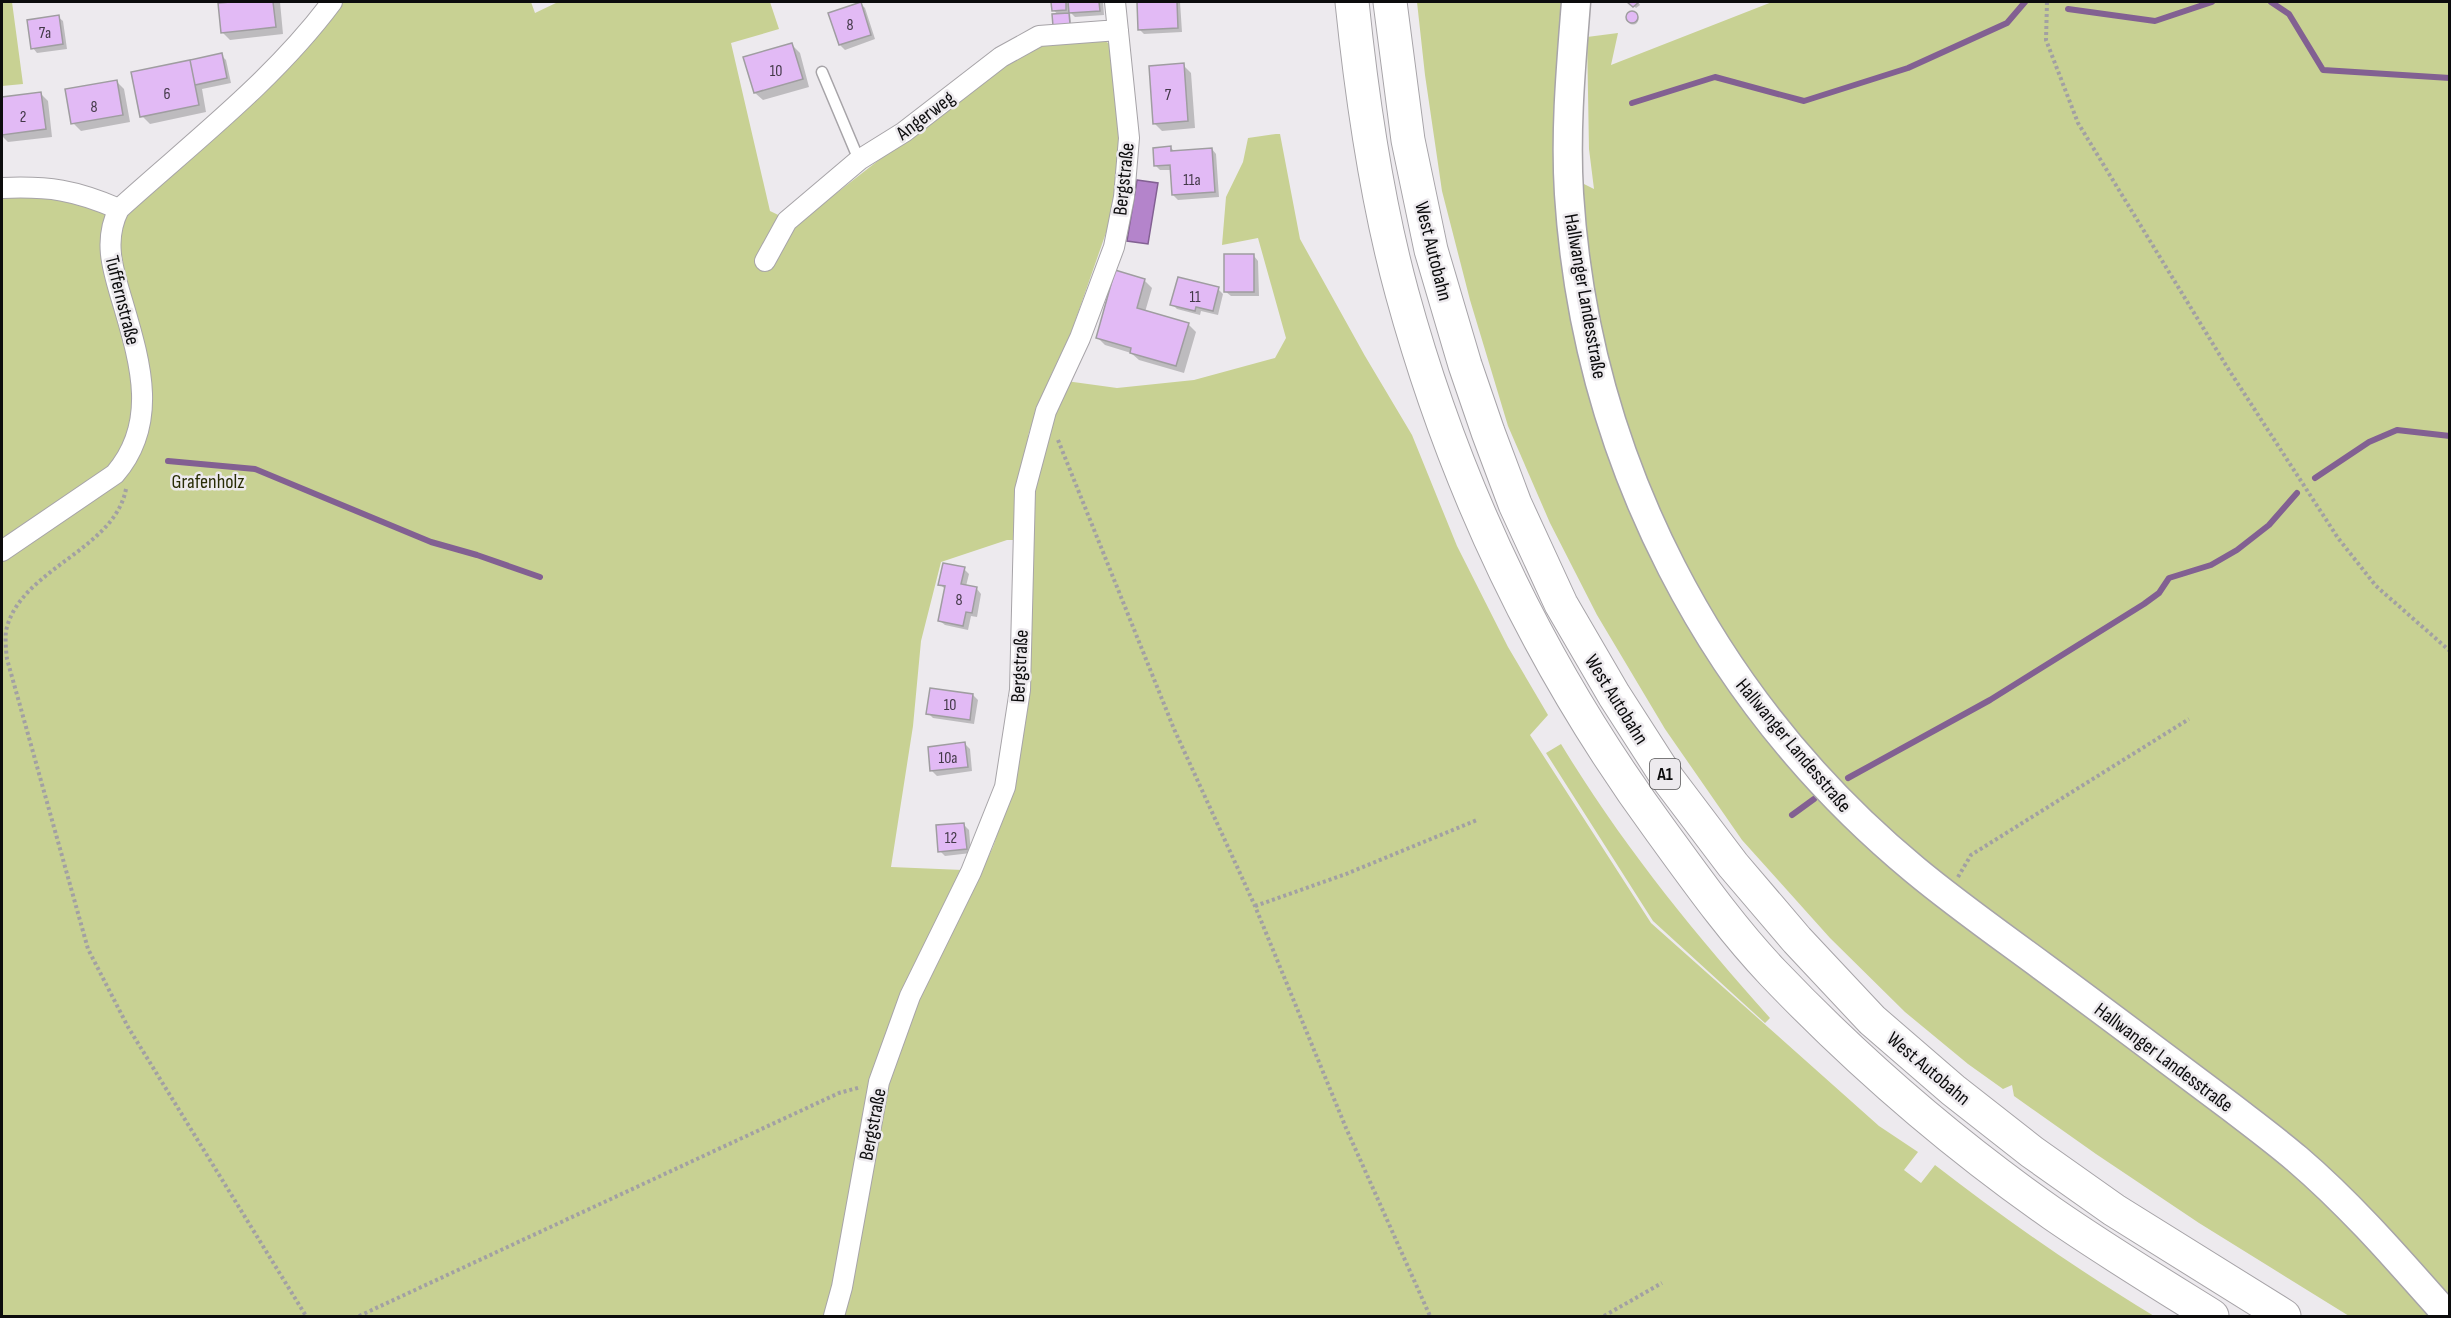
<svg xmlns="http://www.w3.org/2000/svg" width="2451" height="1318" font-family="'Sofia Sans Condensed',sans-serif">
<rect width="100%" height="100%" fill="#edeaee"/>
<path fill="#c8d193" d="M 2,2 L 12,2 L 23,84 L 2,86 Z
M 343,2 L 531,2 L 535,13 L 558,2 L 770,2 L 779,29 L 731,43 L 770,211 L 797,224 L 1003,63 L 1045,42 L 1097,37 L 1112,45 L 1119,146 L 1116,186 L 1108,227 L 1071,333 L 1051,375 L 1029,432 L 1023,465 L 1015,540 L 1007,540 L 941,562 L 921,641 L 913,726 L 891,867 L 963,870 L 899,1002 L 828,1316 L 2,1316 L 2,196 L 143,199 L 258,98 L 312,41 Z
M 1417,2 L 1566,2 L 1580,182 L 1594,189 L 1589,149 L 1587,37 L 1618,33 L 1611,65 L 1772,2 L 2449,2 L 2450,1297 L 2433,1316 L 2349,1316 L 2199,1223 L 2096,1154 L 2014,1096 L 2012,1085 L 2003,1089 L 1968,1064 L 1905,1012 L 1830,938 L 1742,840 L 1665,729 L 1597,615 L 1550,523 L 1508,426 L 1470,300 L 1442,191 L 1425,75 Z
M 1276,134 L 1280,134 L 1300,239 L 1365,356 L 1412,435 L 1457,546 L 1508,647 L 1548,715 L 1530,735 L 1651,923 L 1879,1126 L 1918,1152 L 1904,1170 L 1921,1183 L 1935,1165 C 2006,1220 2078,1270 2154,1316 L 844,1316 L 880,1106 L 917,1003 L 993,847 L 1011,794 L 1025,727 L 1030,656 L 1033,501 L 1037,468 L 1066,381 L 1117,388 L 1194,380 L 1275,358 L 1286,338 L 1258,238 L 1222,245 L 1226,197 L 1243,162 L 1248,138 Z
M 1561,744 C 1621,843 1693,932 1770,1018 L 1765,1023 L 1653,921 L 1546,753 Z"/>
<path fill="#b484cb" stroke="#826092" stroke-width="1.5" d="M 1137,180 L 1158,183 L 1148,244 L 1127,241 Z"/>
<path fill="#0003" d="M 245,2 L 280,2 L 283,34 L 230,40 L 222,32 L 219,4 Z
M 1053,2 L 1066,2 L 1070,6 L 1069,2 L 1103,2 L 1104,15 L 1075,17 L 1070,12 L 1071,26 L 1053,10 Z
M 1138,2 L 1180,2 L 1182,32 L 1144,34 L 1139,29 Z
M 1630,2 L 1638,2 L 1640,5 L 1636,8 Z
M 860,3 L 865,8 L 875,39 L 845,50 L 840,45 Z
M1627.5 19a5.5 5.5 0 1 1 11 0a5.5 5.5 0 1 1-11 0Z
M 58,17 L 63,21 L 67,49 L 37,53 L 33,48 Z
M 792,45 L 800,53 L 809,87 L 763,100 L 755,93 Z
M 221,55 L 226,60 L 231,83 L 202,89 L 206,112 L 150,124 L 142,116 L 133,73 Z
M 1183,65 L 1191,73 L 1195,128 L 1162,131 L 1154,123 Z
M 116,81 L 124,89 L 130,122 L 81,131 L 73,123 Z
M 40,93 L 48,101 L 52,137 L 8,142 L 2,136 L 2,98 Z
M 1171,148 L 1175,152 L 1212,149 L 1216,154 L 1219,197 L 1178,200 L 1173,195 L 1172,170 L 1160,170 L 1155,165 Z
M 1254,256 L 1258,261 L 1259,296 L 1231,296 L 1226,292 Z
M 1144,280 L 1152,288 L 1145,312 L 1188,324 L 1196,332 L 1184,373 L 1139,360 L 1131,353 L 1105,345 L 1098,338 Z
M 1218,289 L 1223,294 L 1218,315 L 1201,311 L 1200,315 L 1177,309 L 1172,304 Z
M 964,569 L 969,574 L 966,586 L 977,589 L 981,594 L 977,617 L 971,616 L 968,630 L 945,625 L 940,621 L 945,589 L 940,584 Z
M 973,695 L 978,700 L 974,724 L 933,718 L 928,713 Z
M 965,744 L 970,749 L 972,771 L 937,776 L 932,771 Z
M 964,825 L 969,830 L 971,853 L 945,856 L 940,851 Z"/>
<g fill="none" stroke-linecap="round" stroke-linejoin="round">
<path stroke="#826092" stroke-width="6" d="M 2271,2 L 2289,14 L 2323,70 L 2450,78
M 2068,9 L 2155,21 L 2212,2
M 1632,103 L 1715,77 L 1804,101 L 1908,68 L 2007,23 L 2025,2
M 168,461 L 255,469 L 431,542 L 477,555 L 540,577
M 2315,478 L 2369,442 L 2397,430 L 2450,436
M 1848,778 L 1990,700 L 2144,604 L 2159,593 L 2169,578 L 2211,565 L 2237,550 L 2269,525 L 2297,493
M 1792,815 L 1814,799"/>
</g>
<path fill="#e2baf5" stroke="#9f9da0" stroke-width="1.5" d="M 231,2 L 273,2 L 276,27 L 221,33 L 218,3 Z
M 861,2 L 871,35 L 839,45 L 828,13 Z
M 1051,2 L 1066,2 L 1066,10 L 1052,11 Z
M 1068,2 L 1099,2 L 1100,11 L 1069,13 Z
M 1137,2 L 1177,2 L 1178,28 L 1138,30 Z
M 1627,2 L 1639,2 L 1633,7 Z
M1626 17a6 6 0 1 1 12 0a6 6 0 1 1-12 0Z
M 1069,13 L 1070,24 L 1053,26 L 1052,14 Z
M 59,15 L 63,44 L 31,49 L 27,20 Z
M 792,43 L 803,79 L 754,93 L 743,57 Z
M 222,53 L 227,78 L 195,85 L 190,60 Z
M 190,60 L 199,105 L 140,117 L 131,72 Z
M 1184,63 L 1188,121 L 1153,124 L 1149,66 Z
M 117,80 L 123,115 L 71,124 L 65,89 Z
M 41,92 L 46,129 L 2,135 L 2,97 Z
M 1171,146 L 1171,151 L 1212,148 L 1215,192 L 1172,195 L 1170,165 L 1154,166 L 1153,148 Z
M 1224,254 L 1254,254 L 1254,292 L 1224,292 Z
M 1115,270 L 1145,279 L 1137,308 L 1189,323 L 1176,366 L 1130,353 L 1131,348 L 1096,338 Z
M 1178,277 L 1219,287 L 1213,311 L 1196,307 L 1195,311 L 1170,305 Z
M 943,563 L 965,567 L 961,584 L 977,587 L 972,613 L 966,612 L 963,626 L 938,621 L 945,586 L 938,585 Z
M 930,688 L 973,694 L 970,720 L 926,714 Z
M 965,742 L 968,767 L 930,771 L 928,747 Z
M 964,823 L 967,849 L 938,852 L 936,825 Z"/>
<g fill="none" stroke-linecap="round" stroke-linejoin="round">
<g stroke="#a7a4a8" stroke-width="13">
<path id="lane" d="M 822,72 L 859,160"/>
</g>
<g stroke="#a7a4a8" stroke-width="22">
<path id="street" d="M 2,188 C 49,186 75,190 119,209
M 765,261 L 787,221 L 859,160 L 904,132 L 1001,57 L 1039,36 L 1118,30
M 2,551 L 115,474 C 158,424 141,365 124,307 C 114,273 102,242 119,209 C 193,142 273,81 332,2
M 834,1316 L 842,1287 L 879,1082 L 910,996 L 971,872 L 1005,787 L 1020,690 L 1025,490 L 1046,411 L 1080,338 L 1114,247 L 1124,197 L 1129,138 L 1115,2"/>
</g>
<g stroke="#a7a4a8" stroke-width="31">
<path id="secondary" d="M 1576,2 C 1571,66 1565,130 1569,194 C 1586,459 1711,701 1915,870 C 1956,904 2000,935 2042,966 C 2106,1013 2168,1060 2231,1107 C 2253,1124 2276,1141 2297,1159 C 2352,1206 2400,1262 2448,1316"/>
</g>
<g stroke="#a7a4a8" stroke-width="35">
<path id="highway" d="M 1352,2 C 1362,99 1376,198 1402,293 C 1455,487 1542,669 1661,831 C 1696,879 1732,930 1773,973 C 1858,1062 1953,1144 2053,1214 C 2105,1250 2159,1283 2212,1316
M 1390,2 L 1408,140 L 1431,250 L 1465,365 L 1488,432 L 1515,504 L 1561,604 L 1614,695 L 1668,779 L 1733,865 L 1797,940 L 1872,1020 L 1953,1090 L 2032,1152 L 2114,1210 L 2284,1316"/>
</g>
<path stroke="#a2a0a3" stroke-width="4" stroke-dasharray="3 3" stroke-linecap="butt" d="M 2047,2 L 2046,40 L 2078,123 L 2227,367 L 2338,538 L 2376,586 L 2450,651
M 1058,440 L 1174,729 L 1255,906 L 1346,1128 L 1430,1316
M 126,489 C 114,551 19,569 6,631 C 5,640 6,651 7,659 L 88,949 L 128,1027 L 306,1316
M 1958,877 L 1971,855 L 2189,719
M 1255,906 L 1346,874 L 1477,820
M 359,1316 L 839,1093 L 861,1087
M 1604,1316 L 1662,1283"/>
<use href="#lane" stroke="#fff" stroke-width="10"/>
<use href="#street" stroke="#fff" stroke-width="20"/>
<use href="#secondary" stroke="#fff" stroke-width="28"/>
<use href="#highway" stroke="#fff" stroke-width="33"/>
</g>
<g text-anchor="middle" stroke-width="5" stroke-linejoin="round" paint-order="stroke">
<g font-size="16" fill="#423847">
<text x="850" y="30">8</text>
<text x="45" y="38">7a</text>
<text x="776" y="76">10</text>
<text x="167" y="99">6</text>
<text x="1168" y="100">7</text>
<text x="94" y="112">8</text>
<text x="23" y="122">2</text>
<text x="1192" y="185">11a</text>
<text x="1195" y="302">11</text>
<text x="959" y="605">8</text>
<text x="950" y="710">10</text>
<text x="948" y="763">10a</text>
<text x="951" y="843">12</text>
</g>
<rect fill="#edeaee" stroke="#504f50" stroke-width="1.5" x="1650" y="759" width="30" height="30" rx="4.5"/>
<g font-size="18" font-weight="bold" fill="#0c0c0d">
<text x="1665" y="780">A1</text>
</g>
<g font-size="20" fill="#0c0c0d" stroke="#edeaee">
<text transform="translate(925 115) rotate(-37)" y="7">Angerweg</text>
<text transform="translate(1123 179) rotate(-84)" y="7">Bergstraße</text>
<text transform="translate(1434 251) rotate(76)" y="7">West Autobahn</text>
<text transform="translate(1586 296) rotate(80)" y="7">Hallwanger Landesstraße</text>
<text transform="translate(123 300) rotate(76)" y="7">Tuffernstraße</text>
<text transform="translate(1019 666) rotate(-87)" y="7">Bergstraße</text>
<text transform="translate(1617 699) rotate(58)" y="7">West Autobahn</text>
<text transform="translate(1794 745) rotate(50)" y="7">Hallwanger Landesstraße</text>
<text transform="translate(2164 1057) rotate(37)" y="7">Hallwanger Landesstraße</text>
<text transform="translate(1929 1068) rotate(40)" y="7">West Autobahn</text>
<text transform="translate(872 1124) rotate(-79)" y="7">Bergstraße</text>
</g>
<g font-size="20" fill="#292d06" stroke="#edeaee">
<text x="208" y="488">Grafenholz</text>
</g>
</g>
<rect width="2451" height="1318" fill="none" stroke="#0c0c0d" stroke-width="6"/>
</svg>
